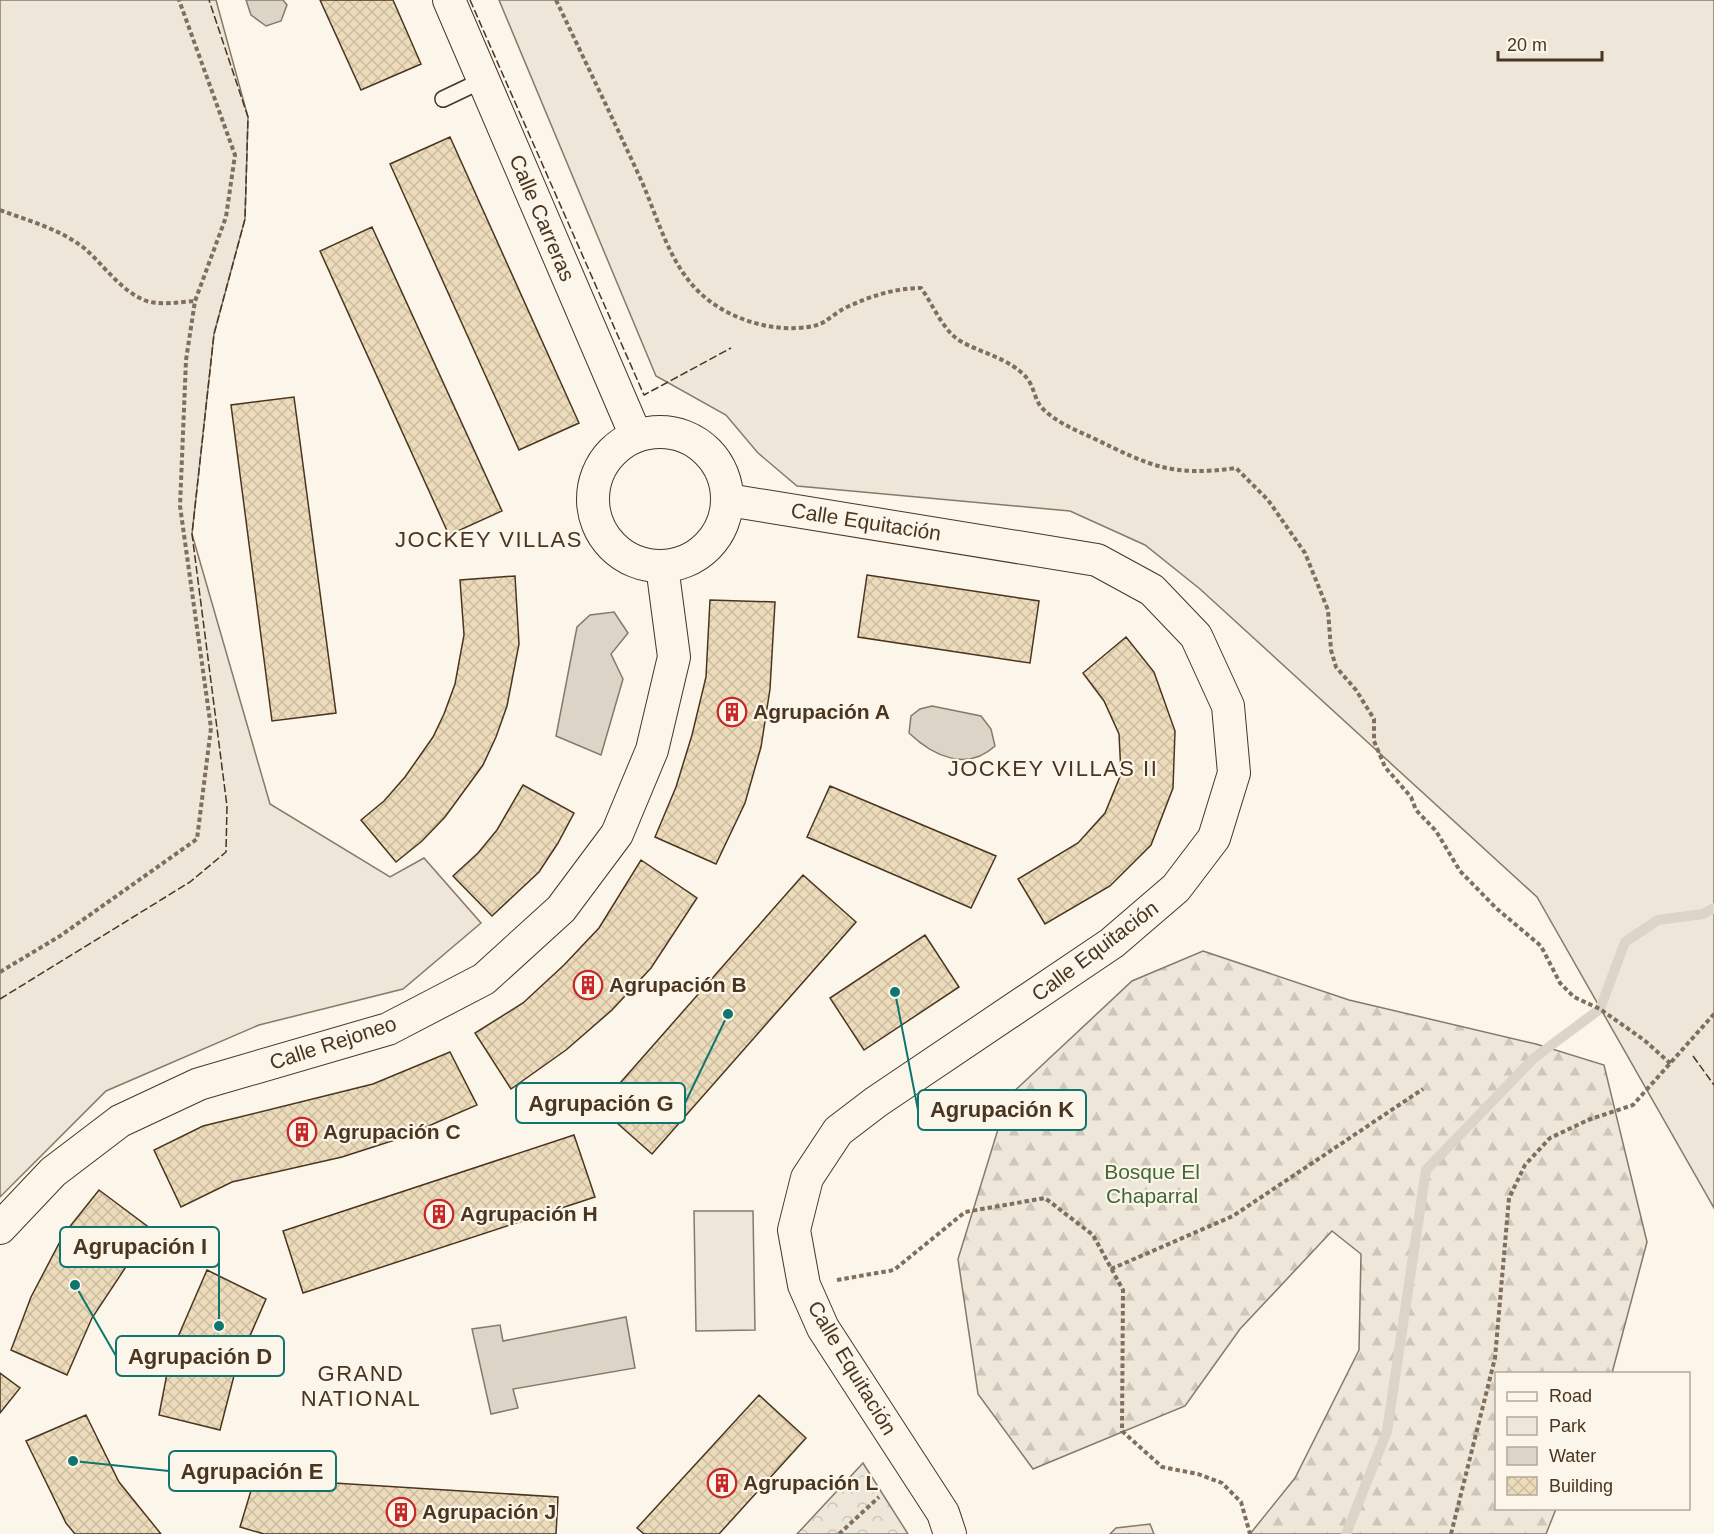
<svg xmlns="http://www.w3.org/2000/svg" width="1714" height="1534" font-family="Helvetica,sans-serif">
<defs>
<pattern id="forest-firs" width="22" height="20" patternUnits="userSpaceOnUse" patternTransform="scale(1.5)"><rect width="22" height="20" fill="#ede6d9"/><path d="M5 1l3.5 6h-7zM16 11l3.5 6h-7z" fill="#cdc6ba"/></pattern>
<pattern id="park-crowns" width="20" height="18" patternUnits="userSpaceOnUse" patternTransform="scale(1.5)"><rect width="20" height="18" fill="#ede6d9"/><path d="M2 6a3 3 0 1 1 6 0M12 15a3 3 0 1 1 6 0" fill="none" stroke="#cdc6ba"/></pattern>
<pattern id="building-cross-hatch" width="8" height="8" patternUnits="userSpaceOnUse" patternTransform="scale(1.5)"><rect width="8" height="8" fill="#ecdcbc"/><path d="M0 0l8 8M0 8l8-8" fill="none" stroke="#ccbda1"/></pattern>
</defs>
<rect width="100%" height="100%" fill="#fbf6e9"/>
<path fill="#ede6d9" stroke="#887966" stroke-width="1.5" d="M 0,0 L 216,0 L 248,117 L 245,219 L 214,334 L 192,534 L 270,804 L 390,877 L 424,858 L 481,923 L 403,989 L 259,1025 L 106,1091 L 0,1197 Z
M 499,0 L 1714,0 L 1714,1208 L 1537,897 L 1200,589 L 1145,545 L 1070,511 L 797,486 L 758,453 L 726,415 L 656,376 Z
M 694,1211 L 753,1211 L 755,1330 L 696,1331 Z"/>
<path fill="url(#forest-firs)" stroke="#887966" stroke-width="1.5" d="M 1203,951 L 1349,1000 L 1536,1044 L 1604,1065 L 1647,1242 L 1612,1373 L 1496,1374 L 1496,1508 L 1556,1509 L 1546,1534 L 1250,1534 L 1295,1478 L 1359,1350 L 1361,1254 L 1332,1231 L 1240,1329 L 1185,1406 L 1033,1469 L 978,1394 L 958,1259 L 1008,1097 L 1132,981 Z
M 1150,1524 L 1154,1534 L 1110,1534 L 1116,1528 Z"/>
<path fill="url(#park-crowns)" stroke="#887966" stroke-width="1.5" d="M 863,1463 L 908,1534 L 797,1534 Z"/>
<path fill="#dcd4c6" stroke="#887966" stroke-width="1.5" d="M 246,0 L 283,0 L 287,5 L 281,21 L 266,26 L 251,15 Z
M 614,612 L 628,633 L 611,654 L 623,679 L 601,755 L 556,736 L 577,627 L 590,615 Z
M 932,706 L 981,716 L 991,729 L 995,746 C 967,772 933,756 909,733 L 911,716 L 920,709 Z
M 626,1317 L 635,1368 L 513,1389 L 518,1408 L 491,1414 L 472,1329 L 500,1325 L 503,1341 Z"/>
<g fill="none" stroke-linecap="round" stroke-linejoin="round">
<path stroke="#dcd4c6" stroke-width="10" d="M 1346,1534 L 1387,1431 L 1426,1170 L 1534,1058 L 1600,1009 L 1625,942 L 1658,920 L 1703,914 L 1714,908"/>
</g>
<path fill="url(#building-cross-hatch)" stroke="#4a3520" stroke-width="1.5" d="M 320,0 L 393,0 L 421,64 L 361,90 Z
M 450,137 L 579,423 L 519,450 L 390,164 Z
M 372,227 L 502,511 L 449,535 L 320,251 Z
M 294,397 L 336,713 L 272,721 L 231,405 Z
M 867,575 L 1039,601 L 1030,663 L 858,637 Z
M 515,576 L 519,644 L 507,706 L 496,737 L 483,765 L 445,817 L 422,841 L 396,862 L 361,820 L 384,801 L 405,777 L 433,737 L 444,714 L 455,684 L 464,635 L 460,580 Z
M 710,600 L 775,602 L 770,689 L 761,747 L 745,803 L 716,864 L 655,837 L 676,787 L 692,735 L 706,677 Z
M 1126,637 L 1154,672 L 1175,731 L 1173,788 L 1151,845 L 1110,886 L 1045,924 L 1018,879 L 1078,843 L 1105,813 L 1121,774 L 1119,734 L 1104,701 L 1083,673 Z
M 523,785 L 574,813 L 558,843 L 539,872 L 492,916 L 453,876 L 478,853 L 497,830 Z
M 830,786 L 996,856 L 971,908 L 807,837 Z
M 641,860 L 697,898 L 651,968 L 612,1010 L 566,1050 L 511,1089 L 475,1033 L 523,1003 L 564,965 L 599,928 Z
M 803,875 L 856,922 L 652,1154 L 599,1107 Z
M 925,935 L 959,987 L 864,1050 L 830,998 Z
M 450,1052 L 477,1105 L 401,1138 L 342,1157 L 232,1182 L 181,1207 L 154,1150 L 203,1126 L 373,1084 Z
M 574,1135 L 595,1197 L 303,1293 L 283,1231 Z
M 99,1190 L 151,1229 L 92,1318 L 67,1375 L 11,1350 L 31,1297 L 64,1234 Z
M 207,1270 L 266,1299 L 236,1368 L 220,1430 L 159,1415 L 171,1353 Z
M 0,1373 L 20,1388 L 0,1413 Z
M 759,1395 L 806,1438 L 719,1534 L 644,1534 L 637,1528 Z
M 86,1415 L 119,1482 L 161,1534 L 75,1534 L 66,1523 L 26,1441 Z
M 260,1461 L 334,1483 L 558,1497 L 556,1534 L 264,1534 L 240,1527 Z"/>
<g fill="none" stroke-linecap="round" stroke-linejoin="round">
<g stroke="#4a3520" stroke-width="18">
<path id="lane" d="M 443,99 L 483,80"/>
</g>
<g stroke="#4a3520" stroke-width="34">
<path id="street" d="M 449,0 L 636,436
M593 499a67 67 0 1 1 134 0a67 67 0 1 1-134 0Z
M 728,500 L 1097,560 L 1152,590 L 1196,636 L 1228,706 L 1234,773 L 1214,838 L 1176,888 L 1112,943 L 876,1102 L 838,1131 L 807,1178 L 794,1230 L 804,1285 L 823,1328 L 943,1513 L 950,1534
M 0,1228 L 53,1172 L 120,1121 L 199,1084 L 388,1029 L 484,979 L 561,909 L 617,834 L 652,750 L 674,657 L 662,566"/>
</g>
<path stroke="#7f6f5c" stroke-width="4" stroke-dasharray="4.5 3" stroke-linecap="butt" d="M 556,0 C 585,61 614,121 642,182 C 658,219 669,262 698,291 C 723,316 763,330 798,328 C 828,326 824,319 847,307 C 871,296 895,288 921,288 C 933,304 943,332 962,342 C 982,353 1004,357 1022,373 C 1035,384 1033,398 1042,408 C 1056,422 1075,430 1093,438 C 1150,466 1172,477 1236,468 L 1268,500 L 1305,553 L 1328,610 L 1331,650 L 1336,667 L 1356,690 L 1374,719 L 1374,741 L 1385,767 L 1411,797 L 1416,810 L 1436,831 L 1460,871 L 1496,908 L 1541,946 L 1560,983 L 1574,997 L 1600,1009 L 1644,1040 L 1671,1064
M 0,210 C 29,221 60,229 84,248 C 104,265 120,290 144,300 C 158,306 180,302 195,301
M 0,972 L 60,936 L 197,839 L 211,728 L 180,506 L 186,360 L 195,301 L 226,217 L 235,155 L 179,0
M 1111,1269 L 1233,1216 L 1423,1089
M 837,1280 L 894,1270 L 965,1212 L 1045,1198 L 1093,1235 L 1123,1290 L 1122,1431 L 1162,1467 L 1198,1474 L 1222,1483 L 1241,1502 L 1250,1534
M 839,1534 L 879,1497
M 1451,1534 L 1495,1358 L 1509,1198 L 1525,1165 L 1550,1138 L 1588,1120 L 1633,1105 L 1714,1014"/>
<use href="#lane" stroke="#fbf6e9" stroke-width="15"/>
<use href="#street" stroke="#fbf6e9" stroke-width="32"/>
<path stroke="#4a3520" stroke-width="1.5" stroke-dasharray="8 3" stroke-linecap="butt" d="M 470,0 L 644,395 L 731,348
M 0,999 L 190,882 L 226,852 L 227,806 L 192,534 L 214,334 L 245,219 L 248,117 L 209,0
M 1693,1056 L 1714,1085"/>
</g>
<defs>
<g id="building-ring" transform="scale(1.5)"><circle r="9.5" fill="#fbf6e9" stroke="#c62828" stroke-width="1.5"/><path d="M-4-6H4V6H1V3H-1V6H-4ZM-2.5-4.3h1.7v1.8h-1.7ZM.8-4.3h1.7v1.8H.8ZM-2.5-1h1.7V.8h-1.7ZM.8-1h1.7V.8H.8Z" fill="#c62828"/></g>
</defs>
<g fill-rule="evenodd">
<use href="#building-ring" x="732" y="712"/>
<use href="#building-ring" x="588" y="985"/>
<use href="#building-ring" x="302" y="1132"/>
<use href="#building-ring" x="439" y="1214"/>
<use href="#building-ring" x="722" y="1483"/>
<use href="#building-ring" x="401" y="1512"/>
</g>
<g text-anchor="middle" stroke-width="4.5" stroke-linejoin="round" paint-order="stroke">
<g font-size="21" fill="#4a3520" stroke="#fbf6e9">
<text transform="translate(542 218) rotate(67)" y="7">Calle Carreras</text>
<text transform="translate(866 522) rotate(9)" y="7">Calle Equitación</text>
<text transform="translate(1095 951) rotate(-37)" y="7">Calle Equitación</text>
<text transform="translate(333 1043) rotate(-18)" y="7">Calle Rejoneo</text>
<text transform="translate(852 1368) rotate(59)" y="7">Calle Equitación</text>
</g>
<g font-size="21" font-weight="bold" fill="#4a3520" stroke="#fbf6e9" text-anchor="start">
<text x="753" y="719">Agrupación A</text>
<text x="609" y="992">Agrupación B</text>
<text x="323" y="1139">Agrupación C</text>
<text x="460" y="1221">Agrupación H</text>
<text x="743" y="1490">Agrupación L</text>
<text x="422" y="1519">Agrupación J</text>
</g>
<g font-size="21" fill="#436837" stroke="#fbf6e9">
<text x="1152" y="1179">Bosque El<tspan x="1152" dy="24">Chaparral</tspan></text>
</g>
<g font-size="22" letter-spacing="1.5" fill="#4a3520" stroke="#fbf6e9">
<text x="489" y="547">JOCKEY VILLAS</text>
<text x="1053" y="776">JOCKEY VILLAS II</text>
<text x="361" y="1381">GRAND<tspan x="361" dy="25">NATIONAL</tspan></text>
</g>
</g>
<path fill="none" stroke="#0f766e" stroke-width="2" d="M728 1014L685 1103M895 992L918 1110M219 1326L219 1247M75 1285L116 1356M73 1461L169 1471"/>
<g fill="#0f766e" stroke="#fbf6e9" stroke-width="2">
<circle cx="728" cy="1014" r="6"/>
<circle cx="895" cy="992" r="6"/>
<circle cx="219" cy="1326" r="6"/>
<circle cx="75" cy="1285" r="6"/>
<circle cx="73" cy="1461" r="6"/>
</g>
<g fill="#fbf6e9" stroke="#0f766e" stroke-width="2">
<rect x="516" y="1083" width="169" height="40" rx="6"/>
<rect x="918" y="1090" width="168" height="40" rx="6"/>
<rect x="60" y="1227" width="159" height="40" rx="6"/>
<rect x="116" y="1336" width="168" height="40" rx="6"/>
<rect x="169" y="1451" width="167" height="40" rx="6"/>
</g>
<g font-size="22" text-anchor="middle" font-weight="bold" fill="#4a3520">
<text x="601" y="1111">Agrupación G</text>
<text x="1002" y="1117">Agrupación K</text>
<text x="140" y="1254">Agrupación I</text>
<text x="200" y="1364">Agrupación D</text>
<text x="252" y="1479">Agrupación E</text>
</g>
<rect x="1495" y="1372" width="195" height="138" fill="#fbf6e9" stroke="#b4a999" stroke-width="1.5"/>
<rect x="1507" y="1392" width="30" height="9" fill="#fbf6e9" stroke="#b4a999" stroke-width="1.5"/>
<text x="1549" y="1402" font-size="18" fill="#4a3520">Road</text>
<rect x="1507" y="1417" width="30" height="18" fill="#ede6d9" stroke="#b4a999" stroke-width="1.5"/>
<text x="1549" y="1432" font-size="18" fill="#4a3520">Park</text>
<rect x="1507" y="1447" width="30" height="18" fill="#dcd4c6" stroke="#b4a999" stroke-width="1.5"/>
<text x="1549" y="1462" font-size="18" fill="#4a3520">Water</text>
<rect x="1507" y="1477" width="30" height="18" fill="url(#building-cross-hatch)" stroke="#b4a999" stroke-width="1.5"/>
<text x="1549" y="1492" font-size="18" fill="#4a3520">Building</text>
<path d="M1498 51v9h104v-9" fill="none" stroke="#4a3520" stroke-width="3"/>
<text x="1507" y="51" font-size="18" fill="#4a3520" stroke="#fbf6e9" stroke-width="4.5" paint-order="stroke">20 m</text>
</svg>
